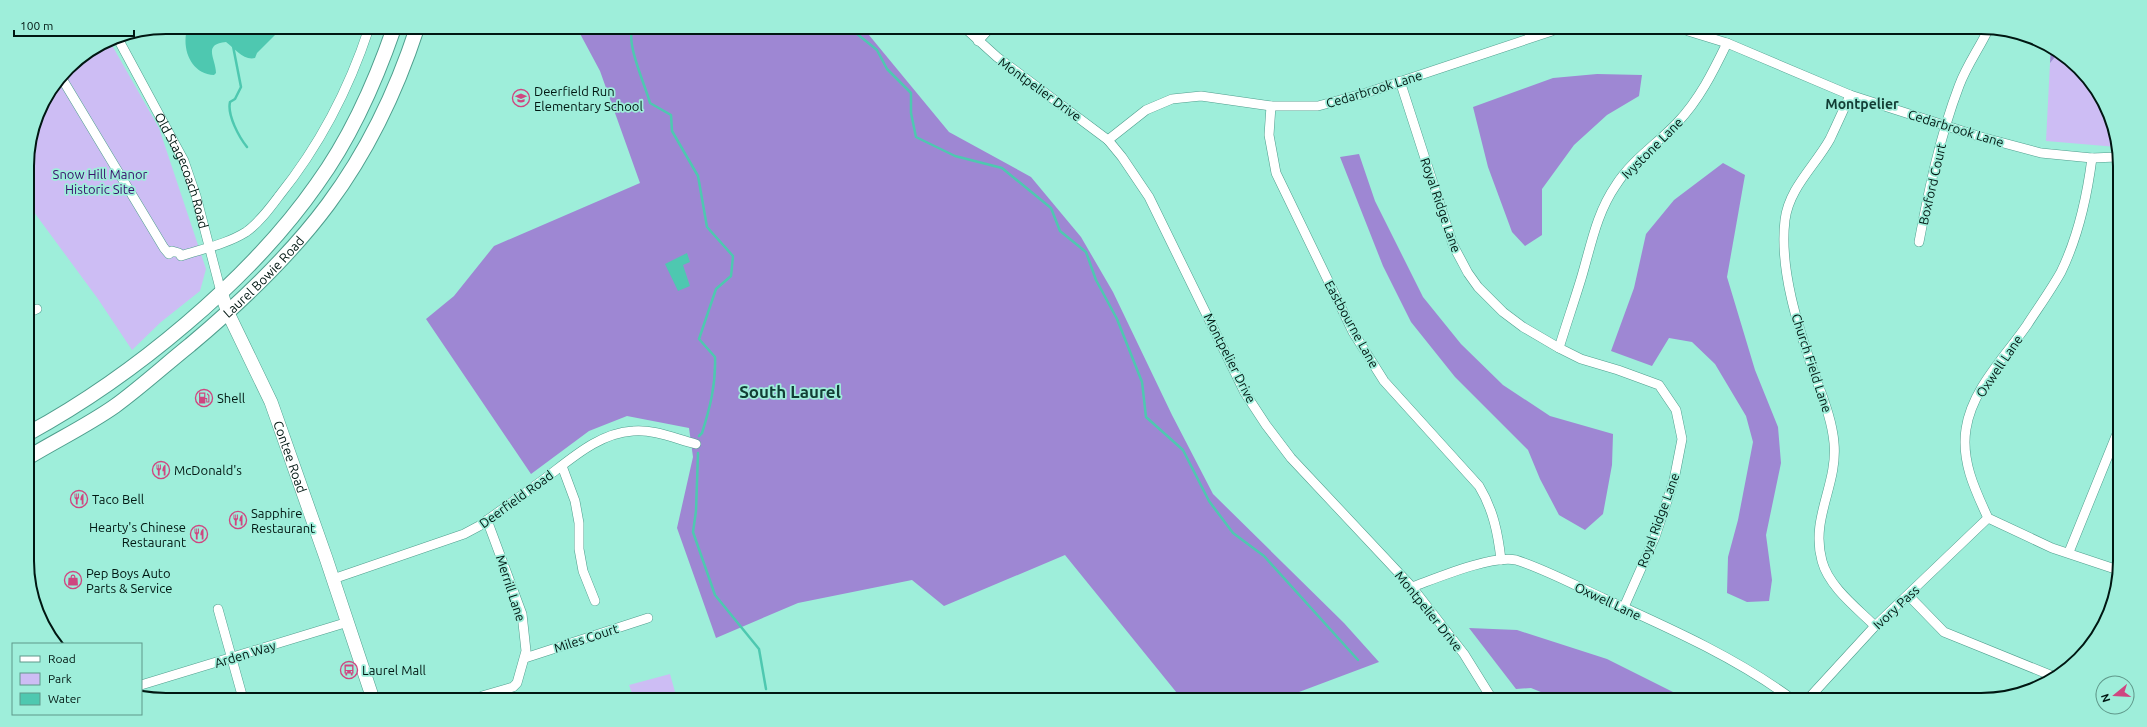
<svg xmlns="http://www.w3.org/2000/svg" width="2147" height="727" font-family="Ubuntu,sans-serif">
<rect width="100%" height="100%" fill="#9eeeda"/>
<path fill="#cdbdf4" d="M 109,40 L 159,128 L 206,269 L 200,291 L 161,322 L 132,350 L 98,299 L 28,204 L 27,157 L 38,112 L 68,67 Z
M 2059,52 L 2085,74 L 2117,139 L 2117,147 L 2046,141 L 2050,63 Z
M 670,674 L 675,692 L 658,696 L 633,696 L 629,685 Z"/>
<path fill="#9e87d3" d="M 577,28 L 864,29 L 949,132 L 1031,177 L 1081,237 L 1113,292 L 1172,415 L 1213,494 L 1344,623 L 1379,662 L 1283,698 L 1181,698 L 1065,555 L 944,606 L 912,580 L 798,603 L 716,638 L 677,528 L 693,457 L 689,428 L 627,416 L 589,431 L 531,474 L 426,319 L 454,296 L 494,246 L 640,183 L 600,71 Z
M 2051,46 L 2059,52 L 2050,63 Z
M 1597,74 L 1642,75 L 1639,96 L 1607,115 L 1574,145 L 1542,189 L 1542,235 L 1525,246 L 1512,232 L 1488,167 L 1473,107 L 1553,78 Z
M 1359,154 L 1375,201 L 1423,297 L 1461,344 L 1503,385 L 1550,416 L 1613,434 L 1612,465 L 1603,514 L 1585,530 L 1559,515 L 1540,479 L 1528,450 L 1455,377 L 1411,322 L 1383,266 L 1340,157 Z
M 1723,163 L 1745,175 L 1727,277 L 1755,370 L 1778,427 L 1781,463 L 1766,535 L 1772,580 L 1769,601 L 1747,602 L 1727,593 L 1728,557 L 1738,520 L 1753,442 L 1746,416 L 1715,364 L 1692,342 L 1669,338 L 1652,366 L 1611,351 L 1634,288 L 1646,234 L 1674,200 Z
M 1469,628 L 1517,630 L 1607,659 L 1687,699 L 1558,699 L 1531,688 L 1516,689 Z"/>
<path fill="#4ec8b0" d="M 192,27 L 283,27 L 257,53 L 255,58 C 244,61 234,48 226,42 C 202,44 216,59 216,73 L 214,75 C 193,74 183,53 186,34 L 189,33 Z
M 687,253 L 690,262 L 683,265 L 690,286 L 678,291 L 665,264 Z"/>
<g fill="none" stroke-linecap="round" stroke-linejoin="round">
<path stroke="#4ec8b0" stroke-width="2.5" d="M 633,28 C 625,42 646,87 650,103 L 671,115 L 672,131 L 698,176 L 707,227 L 733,256 L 731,276 L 716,289 L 699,339 L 715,357 C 716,384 710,408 702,433 L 699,436
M 851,29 L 877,50 L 887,69 L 911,93 L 911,113 L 916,137 L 955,156 L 1002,168 L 1051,208 L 1060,231 L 1086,252 L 1096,280 L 1117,319 L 1142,382 L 1146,417 L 1183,450 L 1209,501 L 1233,533 L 1264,556 L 1358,660
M 233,46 L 241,87 L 235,99 L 230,102 C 227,115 239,137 247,147
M 698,453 L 696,511 L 693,532 L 715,595 L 759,649 L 766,689"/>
<g stroke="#4f9e8d" stroke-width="10">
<g id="street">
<path d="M 966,29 L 997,57 L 1108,140 L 1122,157 L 1149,197 L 1245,393 L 1266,425 L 1291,458 L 1412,587 L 1464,654 L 1492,699"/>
<path d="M 1688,31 L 1727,43 L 1850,95 L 1981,137 L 2041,153 L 2092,158 L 2117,157"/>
<path id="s1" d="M 117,37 L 184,161 L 196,196 L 221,292"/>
<path d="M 978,41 L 989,29"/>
<path d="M 61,77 L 164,248 L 169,254 L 172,251 L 179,253 L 181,256 C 202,249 227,244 246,232 C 259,223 270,208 279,196 C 320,145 349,89 369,28"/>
<path d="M 1400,81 L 1453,245 L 1468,273 L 1478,287 L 1503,312 L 1523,327 L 1559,348 L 1581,359 L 1618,370 L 1659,385 L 1676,410 L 1682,439 L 1674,480 L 1655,537 L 1624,607"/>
<path d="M 1850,95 C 1844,109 1837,124 1830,139 C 1815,166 1789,188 1785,220 C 1779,269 1798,327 1814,373 C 1822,396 1832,419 1834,443 C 1838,485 1810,518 1822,561 C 1829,587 1857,608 1875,626"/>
<path d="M 1271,106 L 1269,135 L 1276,173 L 1353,332 L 1384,381 L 1479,486 C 1493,509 1498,533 1501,560"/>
<path d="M 1108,140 L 1146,110 L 1172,99 L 1201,96 L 1271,106 L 1318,106 L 1366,93 L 1552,31"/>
<path d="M 2092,158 C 2087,197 2078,237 2061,272 C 2051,290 2038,308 2027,325 C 2005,357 1972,389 1966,429 C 1961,461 1975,490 1988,518 L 2052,548 L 2115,569"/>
<path d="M 1919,242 C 1929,189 1940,136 1959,86 C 1966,67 1978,50 1987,32"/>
<path d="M 28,313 L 37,309"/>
<path d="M 1559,348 C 1566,325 1574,302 1581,279 C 1591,246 1596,214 1616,185 C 1632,160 1657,144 1677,123 C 1699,100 1713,72 1727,43"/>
<path d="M 562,466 L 575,501 L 579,523 L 579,549 L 583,571 L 595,601"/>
<path d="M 2069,552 L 2116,436"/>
<path d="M 333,579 L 464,534 L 479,526 C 500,511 522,495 543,480 C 570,460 598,433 633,431 C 654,429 676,439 696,444"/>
<path d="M 1412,587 C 1437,578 1491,555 1516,560 C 1547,570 1576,586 1605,599 C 1669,628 1735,657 1792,699"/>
<path d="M 1909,596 L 1944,632 L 2055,677"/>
<path d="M 218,609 L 242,695"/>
<path d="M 525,658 L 648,618"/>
<path d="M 141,685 L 348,622"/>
<path d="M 482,696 L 513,687 L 517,683 L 526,651 L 522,614 L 487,520"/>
<path d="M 1808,699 L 1875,626 L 1988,518"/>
</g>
</g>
<g stroke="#4f9e8d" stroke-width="14">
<g id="secondary">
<path id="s2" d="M 221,292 L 228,313 L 271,402 L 326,558 L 372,696"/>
</g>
</g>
<g stroke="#4f9e8d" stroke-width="16">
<g id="primary">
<path d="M 29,433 C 132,377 250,280 317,184 C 351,137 375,83 394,28"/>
<path id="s3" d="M 29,457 C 57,440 88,425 115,406 C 141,387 165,365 190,345 C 302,251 371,169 417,28"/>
</g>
</g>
<use href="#street" stroke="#fff" stroke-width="9"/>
<use href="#secondary" stroke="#fff" stroke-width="13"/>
<use href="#primary" stroke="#fff" stroke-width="14"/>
</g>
<defs>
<g id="school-ring" transform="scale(0.9)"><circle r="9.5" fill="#9eeeda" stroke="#cf4680" stroke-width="1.5"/><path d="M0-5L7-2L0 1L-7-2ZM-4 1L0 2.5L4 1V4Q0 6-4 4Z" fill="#cf4680"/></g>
<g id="fuel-ring" transform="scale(0.9)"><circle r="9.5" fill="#9eeeda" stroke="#cf4680" stroke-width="1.5"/><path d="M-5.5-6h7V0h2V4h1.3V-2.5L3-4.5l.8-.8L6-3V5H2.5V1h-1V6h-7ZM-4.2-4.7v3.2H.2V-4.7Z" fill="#cf4680"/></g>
<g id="restaurant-ring" transform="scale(0.9)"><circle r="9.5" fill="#9eeeda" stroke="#cf4680" stroke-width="1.5"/><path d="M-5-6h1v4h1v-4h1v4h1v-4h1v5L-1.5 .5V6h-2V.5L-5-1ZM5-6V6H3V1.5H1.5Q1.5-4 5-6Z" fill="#cf4680"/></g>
<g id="shop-ring" transform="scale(0.9)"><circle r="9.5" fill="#9eeeda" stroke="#cf4680" stroke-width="1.5"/><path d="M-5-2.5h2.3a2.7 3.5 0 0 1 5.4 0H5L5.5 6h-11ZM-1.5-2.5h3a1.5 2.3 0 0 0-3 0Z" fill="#cf4680"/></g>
<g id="bus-ring" transform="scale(0.9)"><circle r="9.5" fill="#9eeeda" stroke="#cf4680" stroke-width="1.5"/><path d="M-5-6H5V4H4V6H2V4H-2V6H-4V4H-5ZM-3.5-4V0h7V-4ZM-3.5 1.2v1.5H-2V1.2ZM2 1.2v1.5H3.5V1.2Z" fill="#cf4680"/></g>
</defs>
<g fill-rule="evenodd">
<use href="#school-ring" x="521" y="98"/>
<use href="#fuel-ring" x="204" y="398"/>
<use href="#restaurant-ring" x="161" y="470"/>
<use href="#restaurant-ring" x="79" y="499"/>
<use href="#restaurant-ring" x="238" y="520"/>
<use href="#restaurant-ring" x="199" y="534"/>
<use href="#shop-ring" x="73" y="580"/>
<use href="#bus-ring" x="349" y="670"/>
</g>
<g text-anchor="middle" stroke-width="3.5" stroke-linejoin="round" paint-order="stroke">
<g font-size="13" fill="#001712" stroke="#9eeeda">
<text transform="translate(1040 89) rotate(36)" y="5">Montpelier Drive</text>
<text transform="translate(1374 89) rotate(-17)" y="5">Cedarbrook Lane</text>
<text transform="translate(1956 128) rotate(17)" y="5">Cedarbrook Lane</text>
<text transform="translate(1652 148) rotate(-45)" y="5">Ivystone Lane</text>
<text dy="5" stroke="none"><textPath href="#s1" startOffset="149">Old Stagecoach Road</textPath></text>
<text transform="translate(1932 184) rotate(-77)" y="5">Boxford Court</text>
<text transform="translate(1441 205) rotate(71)" y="5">Royal Ridge Lane</text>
<text dy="5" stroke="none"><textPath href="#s3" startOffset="297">Laurel Bowie Road</textPath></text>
<text transform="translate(1352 324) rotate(61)" y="5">Eastbourne Lane</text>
<text transform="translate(1230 358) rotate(63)" y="5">Montpelier Drive</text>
<text transform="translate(1812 363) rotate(72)" y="5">Church Field Lane</text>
<text transform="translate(1999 366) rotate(-56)" y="5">Oxwell Lane</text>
<text dy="5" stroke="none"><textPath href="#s2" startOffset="179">Contee Road</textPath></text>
<text transform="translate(516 499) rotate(-36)" y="5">Deerfield Road</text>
<text transform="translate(1658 520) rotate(-70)" y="5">Royal Ridge Lane</text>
<text transform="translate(511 588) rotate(72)" y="5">Merrill Lane</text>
<text transform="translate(1608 601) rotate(25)" y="5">Oxwell Lane</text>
<text transform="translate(1896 607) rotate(-43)" y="5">Ivory Pass</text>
<text transform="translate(1429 611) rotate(51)" y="5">Montpelier Drive</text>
<text transform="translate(586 638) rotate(-18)" y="5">Miles Court</text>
<text transform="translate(245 654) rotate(-17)" y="5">Arden Way</text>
</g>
<g font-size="13" fill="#001712" stroke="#9eeeda" text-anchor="start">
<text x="534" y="96">Deerfield Run<tspan x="534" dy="15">Elementary School</tspan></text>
<text x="217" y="403">Shell</text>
<text x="174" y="475">McDonald's</text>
<text x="92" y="504">Taco Bell</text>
<text x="251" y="518">Sapphire<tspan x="251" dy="15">Restaurant</tspan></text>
<text x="186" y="532" text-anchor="end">Hearty's Chinese<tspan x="186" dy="15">Restaurant</tspan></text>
<text x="86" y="578">Pep Boys Auto<tspan x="86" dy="15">Parts &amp; Service</tspan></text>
<text x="362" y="675">Laurel Mall</text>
</g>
<g font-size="13" fill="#3a106c" stroke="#9eeeda">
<text x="100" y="179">Snow Hill Manor<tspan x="100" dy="15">Historic Site</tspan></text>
</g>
<g font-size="14" font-weight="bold" fill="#123d35" stroke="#9eeeda">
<text x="1862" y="109">Montpelier</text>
</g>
<g font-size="17" font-weight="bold" fill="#123d35" stroke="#9eeeda">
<text x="790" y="398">South Laurel</text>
</g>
</g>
<path d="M0 0H2147V727H0ZM166 34H1981A132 132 0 0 1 2113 166V561A132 132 0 0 1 1981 693H166A132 132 0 0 1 34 561V166A132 132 0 0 1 166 34Z" fill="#9eeeda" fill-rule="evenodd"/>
<path fill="none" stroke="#001712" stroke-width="2" d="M166 34H1981A132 132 0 0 1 2113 166V561A132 132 0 0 1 1981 693H166A132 132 0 0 1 34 561V166A132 132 0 0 1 166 34Z"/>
<rect x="12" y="643" width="130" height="72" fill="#9eeeda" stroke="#5f988a"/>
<rect x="20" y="656" width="20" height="6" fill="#ffffff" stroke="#5f988a"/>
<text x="48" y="663" font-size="12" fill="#001712">Road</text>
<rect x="20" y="673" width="20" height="12" fill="#cdbdf4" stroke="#5f988a"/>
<text x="48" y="683" font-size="12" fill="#001712">Park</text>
<rect x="20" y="693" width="20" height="12" fill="#4ec8b0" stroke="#5f988a"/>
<text x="48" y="703" font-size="12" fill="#001712">Water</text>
<g transform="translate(2115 695) rotate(252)"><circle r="19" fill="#9eeeda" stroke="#5f988a"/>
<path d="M0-3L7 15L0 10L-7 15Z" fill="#cf4680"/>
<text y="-6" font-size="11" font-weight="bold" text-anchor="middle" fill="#001712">N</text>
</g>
<path d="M14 30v6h120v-6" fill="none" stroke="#001712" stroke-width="2"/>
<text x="20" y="30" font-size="12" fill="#001712" stroke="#9eeeda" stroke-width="3" paint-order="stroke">100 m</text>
</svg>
